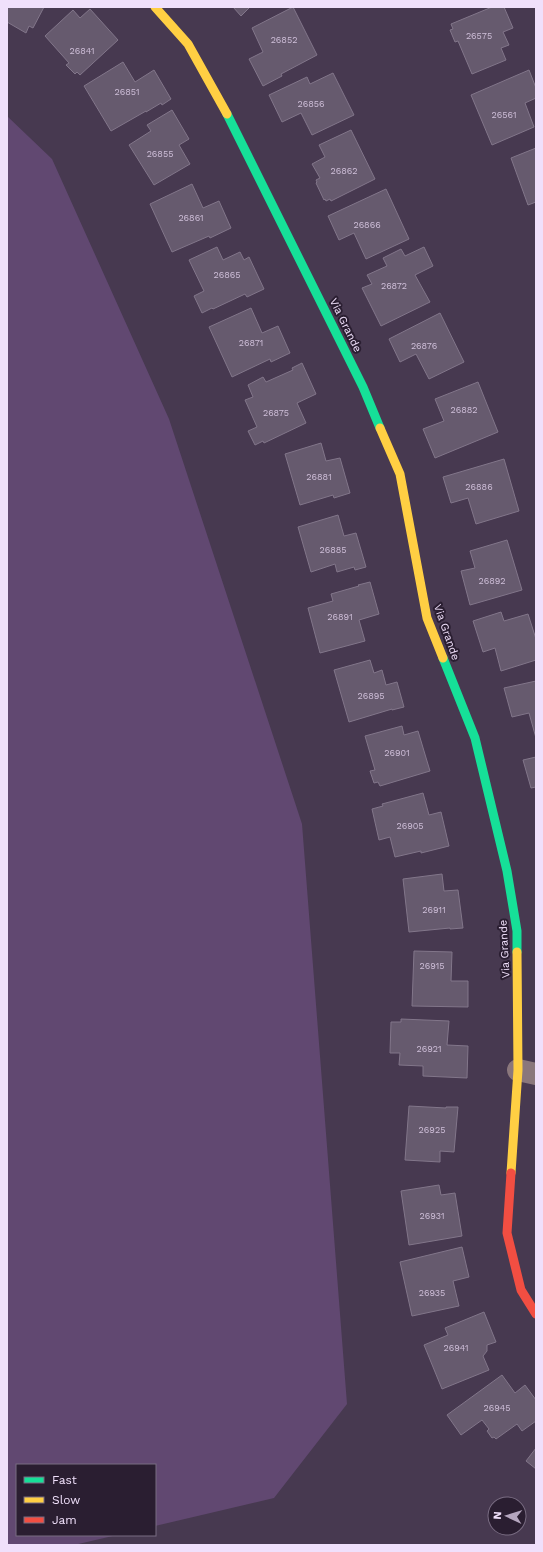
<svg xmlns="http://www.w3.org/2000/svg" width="543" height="1552" font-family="'Work Sans',sans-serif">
<rect width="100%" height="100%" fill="#473950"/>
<path fill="#614871" d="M 7,116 L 52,159 L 169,419 L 302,824 L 347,1404 L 274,1498 L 155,1526 L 155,1465 L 17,1465 L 17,1535 L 117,1535 L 74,1545 L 7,1545 Z"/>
<path fill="#665a6e" stroke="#82768a" d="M 7,7 L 44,7 L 33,28 L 29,26 L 26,33 L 7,22 Z
M 233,7 L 250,7 L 241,16 Z
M 293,7 L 317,55 L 281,74 L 282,76 L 263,86 L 249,59 L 263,52 L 252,28 Z
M 492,7 L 504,7 L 513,28 L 503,32 L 509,45 L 501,48 L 506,60 L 472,74 L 458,41 L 455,42 L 450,30 L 453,29 L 451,24 Z
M 90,9 L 118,40 L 80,75 L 77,72 L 75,74 L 66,65 L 69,63 L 45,36 L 73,10 L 80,18 Z
M 123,62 L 135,82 L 154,70 L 171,99 L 162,105 L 161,103 L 146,112 L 146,111 L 111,131 L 84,86 Z
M 529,70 L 536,88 L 536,98 L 525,103 L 534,127 L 492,145 L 471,95 Z
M 333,73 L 354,115 L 312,135 L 301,113 L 282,122 L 269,95 L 307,77 L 310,84 Z
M 172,110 L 189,139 L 179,145 L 190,164 L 154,185 L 129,145 L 151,131 L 147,125 Z
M 351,130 L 375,179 L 331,201 L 330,199 L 326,201 L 325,199 L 324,200 L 316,183 L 317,182 L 316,180 L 320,178 L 312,164 L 325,157 L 319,145 Z
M 536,148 L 536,202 L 528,205 L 511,158 Z
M 192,184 L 203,208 L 219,201 L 231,228 L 210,238 L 209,236 L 172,252 L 150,204 Z
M 386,189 L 409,239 L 366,259 L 354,233 L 339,240 L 328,216 Z
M 217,247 L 223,260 L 240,252 L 244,260 L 249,257 L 264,289 L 247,297 L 245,294 L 213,309 L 212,308 L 202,313 L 194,296 L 204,291 L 189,260 Z
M 424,247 L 433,266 L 415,275 L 430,302 L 381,326 L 362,288 L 372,284 L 367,275 L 387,266 L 383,258 L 401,249 L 405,256 Z
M 251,308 L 262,333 L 278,326 L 290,353 L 271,362 L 270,359 L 232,377 L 209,327 Z
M 440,313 L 464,362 L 429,379 L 416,354 L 400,362 L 389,339 Z
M 302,363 L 316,394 L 297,403 L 306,423 L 264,443 L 263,441 L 255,445 L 248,431 L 257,427 L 245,400 L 253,397 L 248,385 L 263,377 L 266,382 L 293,370 L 292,368 Z
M 478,382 L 498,432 L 435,458 L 423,429 L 444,421 L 435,399 Z
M 321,443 L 326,461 L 340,458 L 350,493 L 334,498 L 333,495 L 300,505 L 285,454 Z
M 504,459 L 519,511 L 476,524 L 468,498 L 451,503 L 443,477 Z
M 338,515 L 344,536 L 356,533 L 366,567 L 355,570 L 354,567 L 337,572 L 335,564 L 311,572 L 298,527 Z
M 507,540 L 522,590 L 470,605 L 461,571 L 475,568 L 470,551 Z
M 370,582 L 379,614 L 359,620 L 365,641 L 320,653 L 308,608 L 333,601 L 331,594 L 359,586 L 358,585 Z
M 501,612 L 504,621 L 528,614 L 536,639 L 536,660 L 501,671 L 495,648 L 483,652 L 473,621 Z
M 370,660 L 374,673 L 382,670 L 386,685 L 397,682 L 404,707 L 392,710 L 392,709 L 349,722 L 334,670 Z
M 536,681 L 536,738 L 529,713 L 512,717 L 504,688 Z
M 402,726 L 404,735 L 418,731 L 430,771 L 380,786 L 378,782 L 374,783 L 370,771 L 375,770 L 365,736 Z
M 536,757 L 536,787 L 531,788 L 523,760 Z
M 423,793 L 429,815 L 441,812 L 449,846 L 421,853 L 421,851 L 395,857 L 390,837 L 379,840 L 372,809 L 383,806 L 382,804 Z
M 442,874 L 444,891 L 458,890 L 463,928 L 450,929 L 450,928 L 409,932 L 403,879 Z
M 414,951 L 452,952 L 451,981 L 468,981 L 468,1007 L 412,1006 Z
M 401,1019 L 449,1021 L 447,1045 L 468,1046 L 467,1078 L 423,1076 L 423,1066 L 399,1065 L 400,1053 L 390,1053 L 391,1022 L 401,1022 Z
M 409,1106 L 446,1108 L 446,1107 L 458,1107 L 454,1152 L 440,1151 L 440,1162 L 405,1160 Z
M 439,1185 L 441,1195 L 455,1193 L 462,1236 L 409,1245 L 401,1191 Z
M 462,1247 L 469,1277 L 453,1281 L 459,1306 L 412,1316 L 400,1262 Z
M 484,1312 L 496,1342 L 487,1345 L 487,1351 L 483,1356 L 489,1370 L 442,1389 L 424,1345 L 448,1335 L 445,1328 Z
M 502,1375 L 515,1393 L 525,1385 L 536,1400 L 536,1421 L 522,1431 L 517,1424 L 496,1439 L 494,1437 L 492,1438 L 487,1431 L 489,1429 L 482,1420 L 461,1435 L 447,1415 Z
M 536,1448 L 536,1469 L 526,1461 Z"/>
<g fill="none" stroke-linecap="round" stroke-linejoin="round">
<path stroke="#8a777c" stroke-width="22" d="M 518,1070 L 536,1074"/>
<path stroke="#16e098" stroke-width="9" d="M 227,114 L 363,387 L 380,428
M 443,658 L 475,738 L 507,871 L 517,931 L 517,952"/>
<path stroke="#ffcf43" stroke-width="9" d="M 155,7 L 188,44 L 227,114
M 380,428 L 400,474 L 427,618 L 443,658
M 511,1173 L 518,1070 L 517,952"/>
<path stroke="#f24e42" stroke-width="9" d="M 511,1173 L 507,1233 L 521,1290 L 536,1314"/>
</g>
<g text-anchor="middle" stroke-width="4" stroke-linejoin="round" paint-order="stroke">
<g font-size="9" fill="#cebed8">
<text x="479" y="39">26575</text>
<text x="284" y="43">26852</text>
<text x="82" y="54">26841</text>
<text x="127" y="95">26851</text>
<text x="311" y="107">26856</text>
<text x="504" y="118">26561</text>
<text x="160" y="157">26855</text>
<text x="344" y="174">26862</text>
<text x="191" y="221">26861</text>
<text x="367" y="228">26866</text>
<text x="227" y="278">26865</text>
<text x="394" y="289">26872</text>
<text x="251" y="346">26871</text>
<text x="424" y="349">26876</text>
<text x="464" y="413">26882</text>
<text x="276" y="416">26875</text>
<text x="319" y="480">26881</text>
<text x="479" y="490">26886</text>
<text x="333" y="553">26885</text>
<text x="492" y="584">26892</text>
<text x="340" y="620">26891</text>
<text x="371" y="699">26895</text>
<text x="397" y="756">26901</text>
<text x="410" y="829">26905</text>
<text x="434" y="913">26911</text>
<text x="432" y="969">26915</text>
<text x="429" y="1052">26921</text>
<text x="432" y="1133">26925</text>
<text x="432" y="1219">26931</text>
<text x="432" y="1296">26935</text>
<text x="456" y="1351">26941</text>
<text x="497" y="1411">26945</text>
</g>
<g font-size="11" fill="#f0e0fb" stroke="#2a1e31">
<text transform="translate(346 325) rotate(64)" y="4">Via Grande</text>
<text transform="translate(447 632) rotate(71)" y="4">Via Grande</text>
<text transform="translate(504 949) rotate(-93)" y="4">Via Grande</text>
</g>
</g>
<rect width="543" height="1552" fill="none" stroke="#f0e0fb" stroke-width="16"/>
<rect x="16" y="1464" width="140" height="72" fill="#2a1e31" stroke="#796c82"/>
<rect x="24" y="1477" width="20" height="6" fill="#16e098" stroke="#796c82"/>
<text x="52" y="1484" font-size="12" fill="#f0e0fb">Fast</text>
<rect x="24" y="1497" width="20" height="6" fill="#ffcf43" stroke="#796c82"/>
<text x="52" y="1504" font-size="12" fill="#f0e0fb">Slow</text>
<rect x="24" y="1517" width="20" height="6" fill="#f24e42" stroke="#796c82"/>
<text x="52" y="1524" font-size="12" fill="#f0e0fb">Jam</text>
<g transform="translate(507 1516) rotate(274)"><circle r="19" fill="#2a1e31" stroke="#796c82"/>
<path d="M0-3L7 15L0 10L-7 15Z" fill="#b5a6bf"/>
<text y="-6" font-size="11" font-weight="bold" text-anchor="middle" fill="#f0e0fb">N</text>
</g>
</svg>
